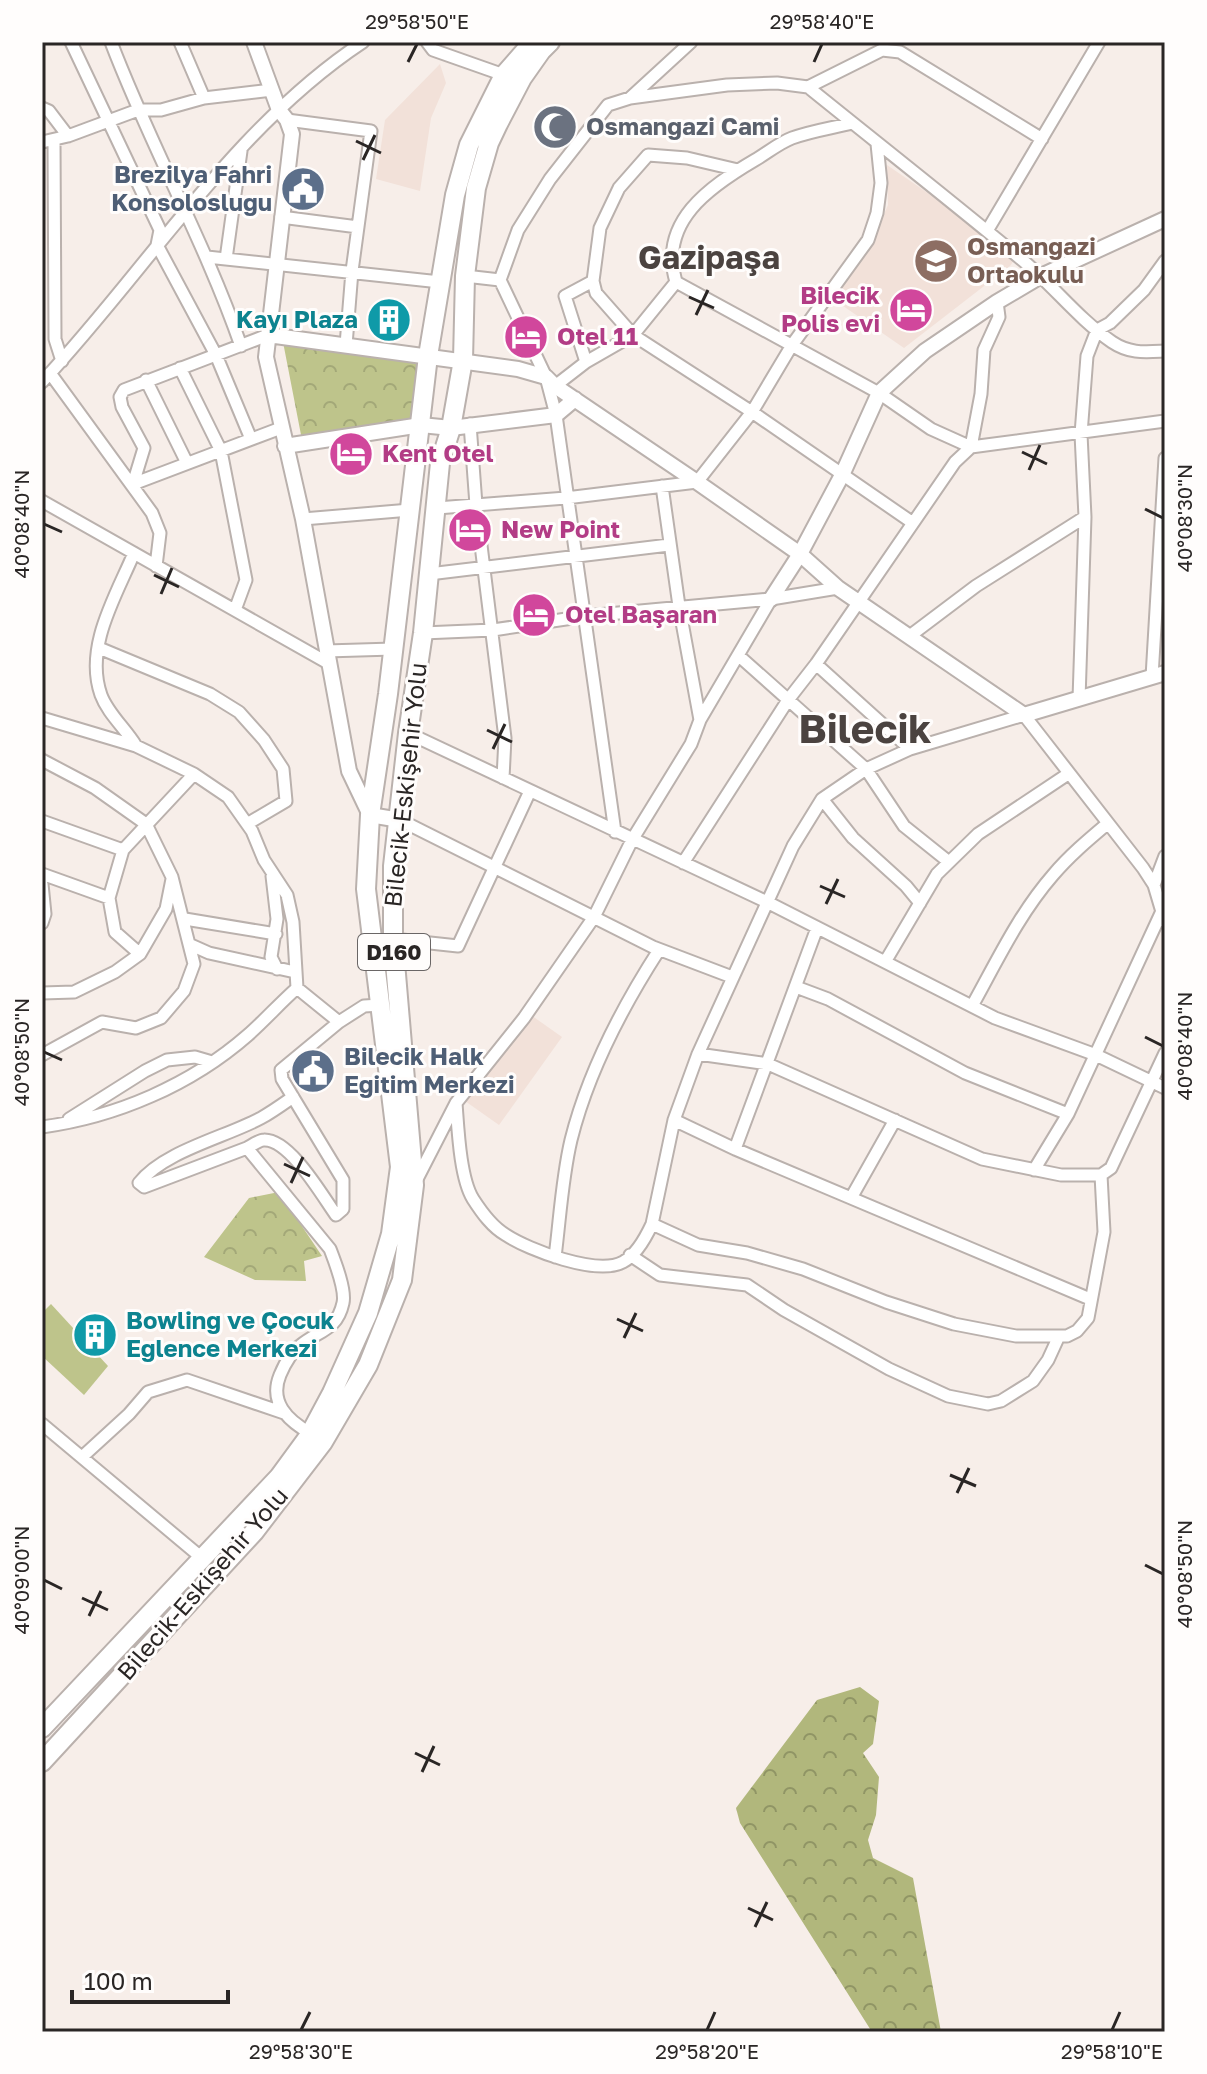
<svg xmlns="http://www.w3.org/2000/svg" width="1207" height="2074" font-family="'Golos Text',sans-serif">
<defs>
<pattern id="forest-crowns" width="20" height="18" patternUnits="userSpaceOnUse" patternTransform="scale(2)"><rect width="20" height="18" fill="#b1b77c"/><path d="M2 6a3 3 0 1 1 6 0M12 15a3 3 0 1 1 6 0" fill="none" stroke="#909565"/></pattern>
<pattern id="park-crowns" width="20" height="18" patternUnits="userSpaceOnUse" patternTransform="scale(2)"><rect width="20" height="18" fill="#bec48b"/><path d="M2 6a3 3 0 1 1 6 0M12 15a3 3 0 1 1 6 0" fill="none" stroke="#a3a878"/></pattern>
</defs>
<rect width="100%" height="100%" fill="#f7eee9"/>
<path fill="#f2e1d9" d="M 440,64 L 446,83 L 431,118 L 420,191 L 376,179 L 385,120 Z
M 887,165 L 1018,255 L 1010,266 L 904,348 L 833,299 L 875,234 L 888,205 Z
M 528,1013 L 562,1037 L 499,1125 L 465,1101 Z"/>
<path fill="#bec48b" d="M 51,1304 L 108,1366 L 84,1395 L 42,1356 L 42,1313 Z"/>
<path fill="url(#forest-crowns)" d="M 860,1687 L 879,1701 L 873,1744 L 863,1753 L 879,1777 L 876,1815 L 868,1840 L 873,1858 L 913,1878 L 941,2032 L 872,2032 L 740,1823 L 736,1808 L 817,1700 Z"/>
<path fill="url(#park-crowns)" d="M 283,342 L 422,357 L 412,422 L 302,440 Z
M 279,1192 L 322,1256 L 304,1261 L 306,1281 L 255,1280 L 204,1257 L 249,1198 Z"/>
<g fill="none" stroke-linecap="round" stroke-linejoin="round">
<g stroke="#bab1ad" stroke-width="15">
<path id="minor" d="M 71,42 L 160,230 L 157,245 L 216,355 L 251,439
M 111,42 C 150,145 205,242 241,346
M 180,42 L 204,98
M 427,42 L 433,50 L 504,75
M 808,87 L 882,50 L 900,52 L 1042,139
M 630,98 L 691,42
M 42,108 L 49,111 L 68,136
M 287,120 L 371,131 L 352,271 L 346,345
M 852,123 C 832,128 811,131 792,138 C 779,143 767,153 755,160 C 709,187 658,222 676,282 L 879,393 L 931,429 L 971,447 L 981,394 L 984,350 L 999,317 L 997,302
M 54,140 L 55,339 L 62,361
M 42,142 L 68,136 L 138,110 L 161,110 L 204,98 L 272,90
M 738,170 L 687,158 L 648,155 L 619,188 L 600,228 L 593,281 L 596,293 L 633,335 L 752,412 L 913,523
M 281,217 L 358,227
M 987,231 L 1099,42
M 207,257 L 440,282
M 226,259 L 241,151
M 465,276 L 500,280
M 586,362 L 565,296 L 593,281
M 180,368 L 221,451 L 246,580 L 235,610
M 50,373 L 152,513 L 160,533 L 156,566
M 146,380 L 187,463
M 42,382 C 146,271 234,127 363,42
M 555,386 L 586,362 L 633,335 L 676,282
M 470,424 L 476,505 L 505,738 L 503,778
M 133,484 L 144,448 L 122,407 L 120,397 L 124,390 L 268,335
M 133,484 L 281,428
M 662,486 L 679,606 L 700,720
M 42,501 L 328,663
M 437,508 L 566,498 L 697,482 L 752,412 L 792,345 L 868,240 L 877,213 L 881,183 L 877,144
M 303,519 L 410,510
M 134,553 C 116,596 84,647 101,695 C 108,714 126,729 136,746
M 429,574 L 669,545
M 423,633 L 493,630 L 586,616 L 771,599 L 838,588
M 911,635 L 976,586 L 1085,517
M 99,648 L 210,694 L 239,712 L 264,740 L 283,769 L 286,801 L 247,824
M 326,651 L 393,649
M 739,656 L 866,769 L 904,826 L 949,862
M 816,664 L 910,749
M 1152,677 L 1165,458
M 1079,699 L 1085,517 L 1081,434 L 1087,356 L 1097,330 L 1110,323 L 1144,290 L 1165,261
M 42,718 L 136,746 L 194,774 L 228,797 L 252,831 L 264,860 L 287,895 L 293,922 L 297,988 L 339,1022 L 364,1006 L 381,1005
M 408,733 L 767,902 L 995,1018 L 1096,1055 L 1165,1088
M 42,760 L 95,788 L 146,824 L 172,877 L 194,964 L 184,991 L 161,1018 L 136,1028 L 102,1022 L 42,1055
M 822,799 L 853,838 L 906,886 L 920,903
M 400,820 L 653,947 L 732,977
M 42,821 L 123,850
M 615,832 L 556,415 L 546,377 L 500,280 L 518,230 L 550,179 L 608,105 L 630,98 L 727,85 L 777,83 L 808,87 C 881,146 955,204 1027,264 C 1057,290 1079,319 1112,342 C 1130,354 1145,352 1165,351
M 683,863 L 788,700 L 816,664 L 955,462 L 971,447 L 1165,421
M 42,874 L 109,898
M 272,876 L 277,919 L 271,957 L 277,969
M 42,884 L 45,914 L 42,923
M 1154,885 L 1165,856
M 185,919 L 276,934
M 393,939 L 458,946 L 530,791
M 191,945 L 209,953 L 295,972
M 140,954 L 115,932 L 109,898 L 123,850 L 194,774
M 885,962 L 937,874 L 978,834 L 1068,774
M 796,987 L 828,999 L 965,1073 L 1068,1114
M 42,993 L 74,992 L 115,972 L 140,954 L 166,909 L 172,879
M 972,1006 C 997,961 1019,914 1053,875 C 1069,856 1088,840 1107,824
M 698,1054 L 768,1064 L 982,1159 L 1061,1175 L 1101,1175 L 1111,1168 L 1165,1053
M 456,1103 C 458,1129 460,1178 473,1199 C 482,1213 492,1227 506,1235 C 529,1250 597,1276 623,1262 C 636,1255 646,1237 652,1224 L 674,1120 L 698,1054 L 793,846 L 822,799 L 866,769 L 910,749 L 1024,715 L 1143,868 L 1154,885 L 1165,922
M 69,1119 L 145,1071 L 167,1060 L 195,1057 L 212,1062
M 674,1120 L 735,1149 L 1090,1299
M 42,1127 C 116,1117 191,1085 248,1035 C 265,1020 280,1003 297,988
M 247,1148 L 144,1187 L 139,1183 C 164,1151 226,1137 261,1118 C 272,1112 283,1104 293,1097
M 735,1149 L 817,928
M 1034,1170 L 1068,1114 L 1162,911
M 416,1181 L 456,1103 L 524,1018 L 594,917 L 632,840 L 691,744 L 700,720 L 771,599
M 851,1198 L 895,1120
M 652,1224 L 698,1245 L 747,1253 L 803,1269 L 886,1302 L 954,1324 L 1016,1336 L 1067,1336 L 1077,1331 L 1088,1318 L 1104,1232 L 1101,1175
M 630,1255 L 660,1275 L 747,1285 L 784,1310 L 889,1369 L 948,1396 L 988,1404 L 1001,1401 L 1033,1381 L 1048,1360 L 1059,1336
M 555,1257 C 560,1218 562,1178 571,1140 C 588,1072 621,1009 659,950
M 42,1424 L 202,1558
M 310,1433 C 287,1420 269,1402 280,1375 C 285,1363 291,1352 301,1345 C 320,1330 337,1330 343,1303 C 346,1290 335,1262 330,1249 L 247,1148 C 251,1146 259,1140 264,1140 C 290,1139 323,1197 336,1215 L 343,1209 L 343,1180 L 282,1079 L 281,1070 L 339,1022
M 82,1457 L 129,1414 L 148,1392 L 187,1380 L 284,1413"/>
</g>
<g stroke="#bab1ad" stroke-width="18">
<path id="tertiary" d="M 254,42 L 279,110 L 287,120 L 292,134 L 266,357 L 303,519 L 349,771 L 370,815 L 400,820
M 268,335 L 518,369 L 546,377 L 555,386 L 697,482 L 800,554 L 838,588 L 1024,715 L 1165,673
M 285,446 L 421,425 L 451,428 L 556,415 L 575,399
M 771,599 L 800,554 L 842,475 L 879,393 L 925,351 L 997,302 L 1041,276 L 1165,219"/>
</g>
<g stroke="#bab1ad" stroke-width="22">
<path id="primary" d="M 42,1728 L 279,1477 L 309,1436 L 332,1393 L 368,1313 L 391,1234 L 400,1167 L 366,889 L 370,815 L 388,694 L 428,356 L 455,195 L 469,145 L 504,75 L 533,42
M 42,1762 L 254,1532 L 323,1442 L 368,1365 L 402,1280 L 414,1185 L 393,939 L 393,866 L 408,733 L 423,633 L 440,463 L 451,428 L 463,360 L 465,276 L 476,188 L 489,143 L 498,124 L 522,78 L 541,51 L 550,42"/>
</g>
<use href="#minor" stroke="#fff" stroke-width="11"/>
<use href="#tertiary" stroke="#fff" stroke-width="14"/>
<use href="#primary" stroke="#fff" stroke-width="18"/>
</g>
<path fill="none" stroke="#2a2625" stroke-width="3" d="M 408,62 L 417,44M 814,62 L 822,44M 356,141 L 381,153M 363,160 L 375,135M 689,297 L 714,308M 696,315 L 708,290M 1022,452 L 1047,464M 1029,470 L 1040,445M 1145,509 L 1163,518M 44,524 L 62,532M 154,575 L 179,587M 161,594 L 172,568M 487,730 L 512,742M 493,749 L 505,724M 820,886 L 845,897M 826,904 L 838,879M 1145,1037 L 1163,1046M 44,1052 L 62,1060M 284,1164 L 310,1176M 291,1183 L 303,1157M 617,1319 L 643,1331M 624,1338 L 636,1313M 950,1475 L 976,1486M 957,1493 L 969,1468M 1145,1565 L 1163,1574M 44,1580 L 62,1589M 82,1598 L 108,1610M 89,1616 L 101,1591M 415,1753 L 440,1765M 422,1772 L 434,1746M 748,1908 L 773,1920M 755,1927 L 767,1902M 301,2030 L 310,2012M 707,2030 L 715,2012M 1112,2030 L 1120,2012"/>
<defs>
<g id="mosque-disc" transform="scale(2.3)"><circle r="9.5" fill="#6b7280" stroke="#fffdfc"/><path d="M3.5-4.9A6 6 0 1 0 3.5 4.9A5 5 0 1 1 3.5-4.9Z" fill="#fff"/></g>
<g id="civic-disc" transform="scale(2.3)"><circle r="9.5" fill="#5c6f8a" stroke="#fffdfc"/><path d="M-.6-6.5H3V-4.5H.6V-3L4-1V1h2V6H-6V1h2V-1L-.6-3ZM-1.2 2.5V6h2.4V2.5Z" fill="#fff"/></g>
<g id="school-disc" transform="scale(2.3)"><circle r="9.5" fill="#8d6e63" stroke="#fffdfc"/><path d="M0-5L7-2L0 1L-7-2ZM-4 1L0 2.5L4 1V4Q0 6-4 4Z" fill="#fff"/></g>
<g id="hotel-disc" transform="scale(2.3)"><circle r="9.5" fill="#d1479c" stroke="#fffdfc"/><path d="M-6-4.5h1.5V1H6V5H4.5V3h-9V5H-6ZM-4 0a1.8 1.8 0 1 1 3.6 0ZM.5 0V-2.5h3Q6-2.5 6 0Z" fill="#fff"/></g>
<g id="building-disc" transform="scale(2.3)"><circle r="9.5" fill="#0f9aa8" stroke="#fffdfc"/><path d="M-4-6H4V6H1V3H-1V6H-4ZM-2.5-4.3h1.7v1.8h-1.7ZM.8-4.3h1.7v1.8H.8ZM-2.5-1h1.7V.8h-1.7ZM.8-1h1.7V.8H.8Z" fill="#fff"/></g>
</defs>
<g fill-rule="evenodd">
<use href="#mosque-disc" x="555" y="127"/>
<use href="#civic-disc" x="303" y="189"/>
<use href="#school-disc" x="936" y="261"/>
<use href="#hotel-disc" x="911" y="310"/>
<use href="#building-disc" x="389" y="320"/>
<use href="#hotel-disc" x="526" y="337"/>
<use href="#hotel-disc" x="351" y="454"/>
<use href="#hotel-disc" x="470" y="530"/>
<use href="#hotel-disc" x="534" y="615"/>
<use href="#civic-disc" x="313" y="1071"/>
<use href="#building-disc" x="95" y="1335"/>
</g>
<g text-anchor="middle" stroke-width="6" stroke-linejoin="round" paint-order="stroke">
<rect fill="#fffdfc" stroke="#6a6666" stroke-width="2" x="358" y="934" width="72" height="36" rx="6"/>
<g font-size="22" font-weight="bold" fill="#2a2625">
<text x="394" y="960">D160</text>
</g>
<g font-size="24" font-weight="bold" fill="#5b616d" stroke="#fffdfc" text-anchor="start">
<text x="586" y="135">Osmangazi Cami</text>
</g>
<g font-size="24" font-weight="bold" fill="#4e5e75" stroke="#fffdfc" text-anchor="end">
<text x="272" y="183">Brezilya Fahri<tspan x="272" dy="28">Konsolosluğu</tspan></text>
<text x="344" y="1065" text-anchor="start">Bilecik Halk<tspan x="344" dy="28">Eğitim Merkezi</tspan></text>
</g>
<g font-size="24" font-weight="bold" fill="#785e54" stroke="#fffdfc" text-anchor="start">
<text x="967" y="255">Osmangazi<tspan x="967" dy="28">Ortaokulu</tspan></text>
</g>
<g font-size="24" font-weight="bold" fill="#b23c85" stroke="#fffdfc" text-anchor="start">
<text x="880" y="304" text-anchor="end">Bilecik<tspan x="880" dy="28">Polis evi</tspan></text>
<text x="557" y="345">Otel 11</text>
<text x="382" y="462">Kent Otel</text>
<text x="501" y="538">New Point</text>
<text x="565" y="623">Otel Başaran</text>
</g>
<g font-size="24" font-weight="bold" fill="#0d838f" stroke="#fffdfc" text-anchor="end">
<text x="358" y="328">Kayı Plaza</text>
<text x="126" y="1329" text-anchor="start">Bowling ve Çocuk<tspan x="126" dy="28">Eğlence Merkezi</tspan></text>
</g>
<g font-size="24" fill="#2a2625" stroke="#fffdfc">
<text transform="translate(406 785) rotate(-84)" y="8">Bilecik-Eskişehir Yolu</text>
<text transform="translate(203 1584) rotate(-49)" y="8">Bilecik-Eskişehir Yolu</text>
</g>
<g font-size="32" font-weight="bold" fill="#4b4340" stroke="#fffdfc">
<text x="709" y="269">Gazipaşa</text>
</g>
<g font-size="40" font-weight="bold" fill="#4b4340" stroke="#fffdfc">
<text x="865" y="743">Bilecik</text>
</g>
</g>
<rect width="1207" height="2074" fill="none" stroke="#fffdfc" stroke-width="88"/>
<path d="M72 1990v12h156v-12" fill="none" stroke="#2a2625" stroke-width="4"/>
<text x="84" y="1990" font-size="24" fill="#2a2625" stroke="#fffdfc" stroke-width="6" paint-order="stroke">100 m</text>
<rect x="44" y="44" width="1119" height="1986" fill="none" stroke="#2a2625" stroke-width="3"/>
<g font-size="20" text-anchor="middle" fill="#2a2625">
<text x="417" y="29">29°58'50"E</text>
<text x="822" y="29">29°58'40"E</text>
<text transform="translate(1185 518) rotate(-90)" y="7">40°08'30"N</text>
<text transform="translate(22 524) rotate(-90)" y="7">40°08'40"N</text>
<text transform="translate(1185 1046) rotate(-90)" y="7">40°08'40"N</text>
<text transform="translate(22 1052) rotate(-90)" y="7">40°08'50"N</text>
<text transform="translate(1185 1574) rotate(-90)" y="7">40°08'50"N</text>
<text transform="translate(22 1580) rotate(-90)" y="7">40°09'00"N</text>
<text x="301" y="2059">29°58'30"E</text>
<text x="707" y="2059">29°58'20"E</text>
<text x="1112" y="2059">29°58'10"E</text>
</g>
</svg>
